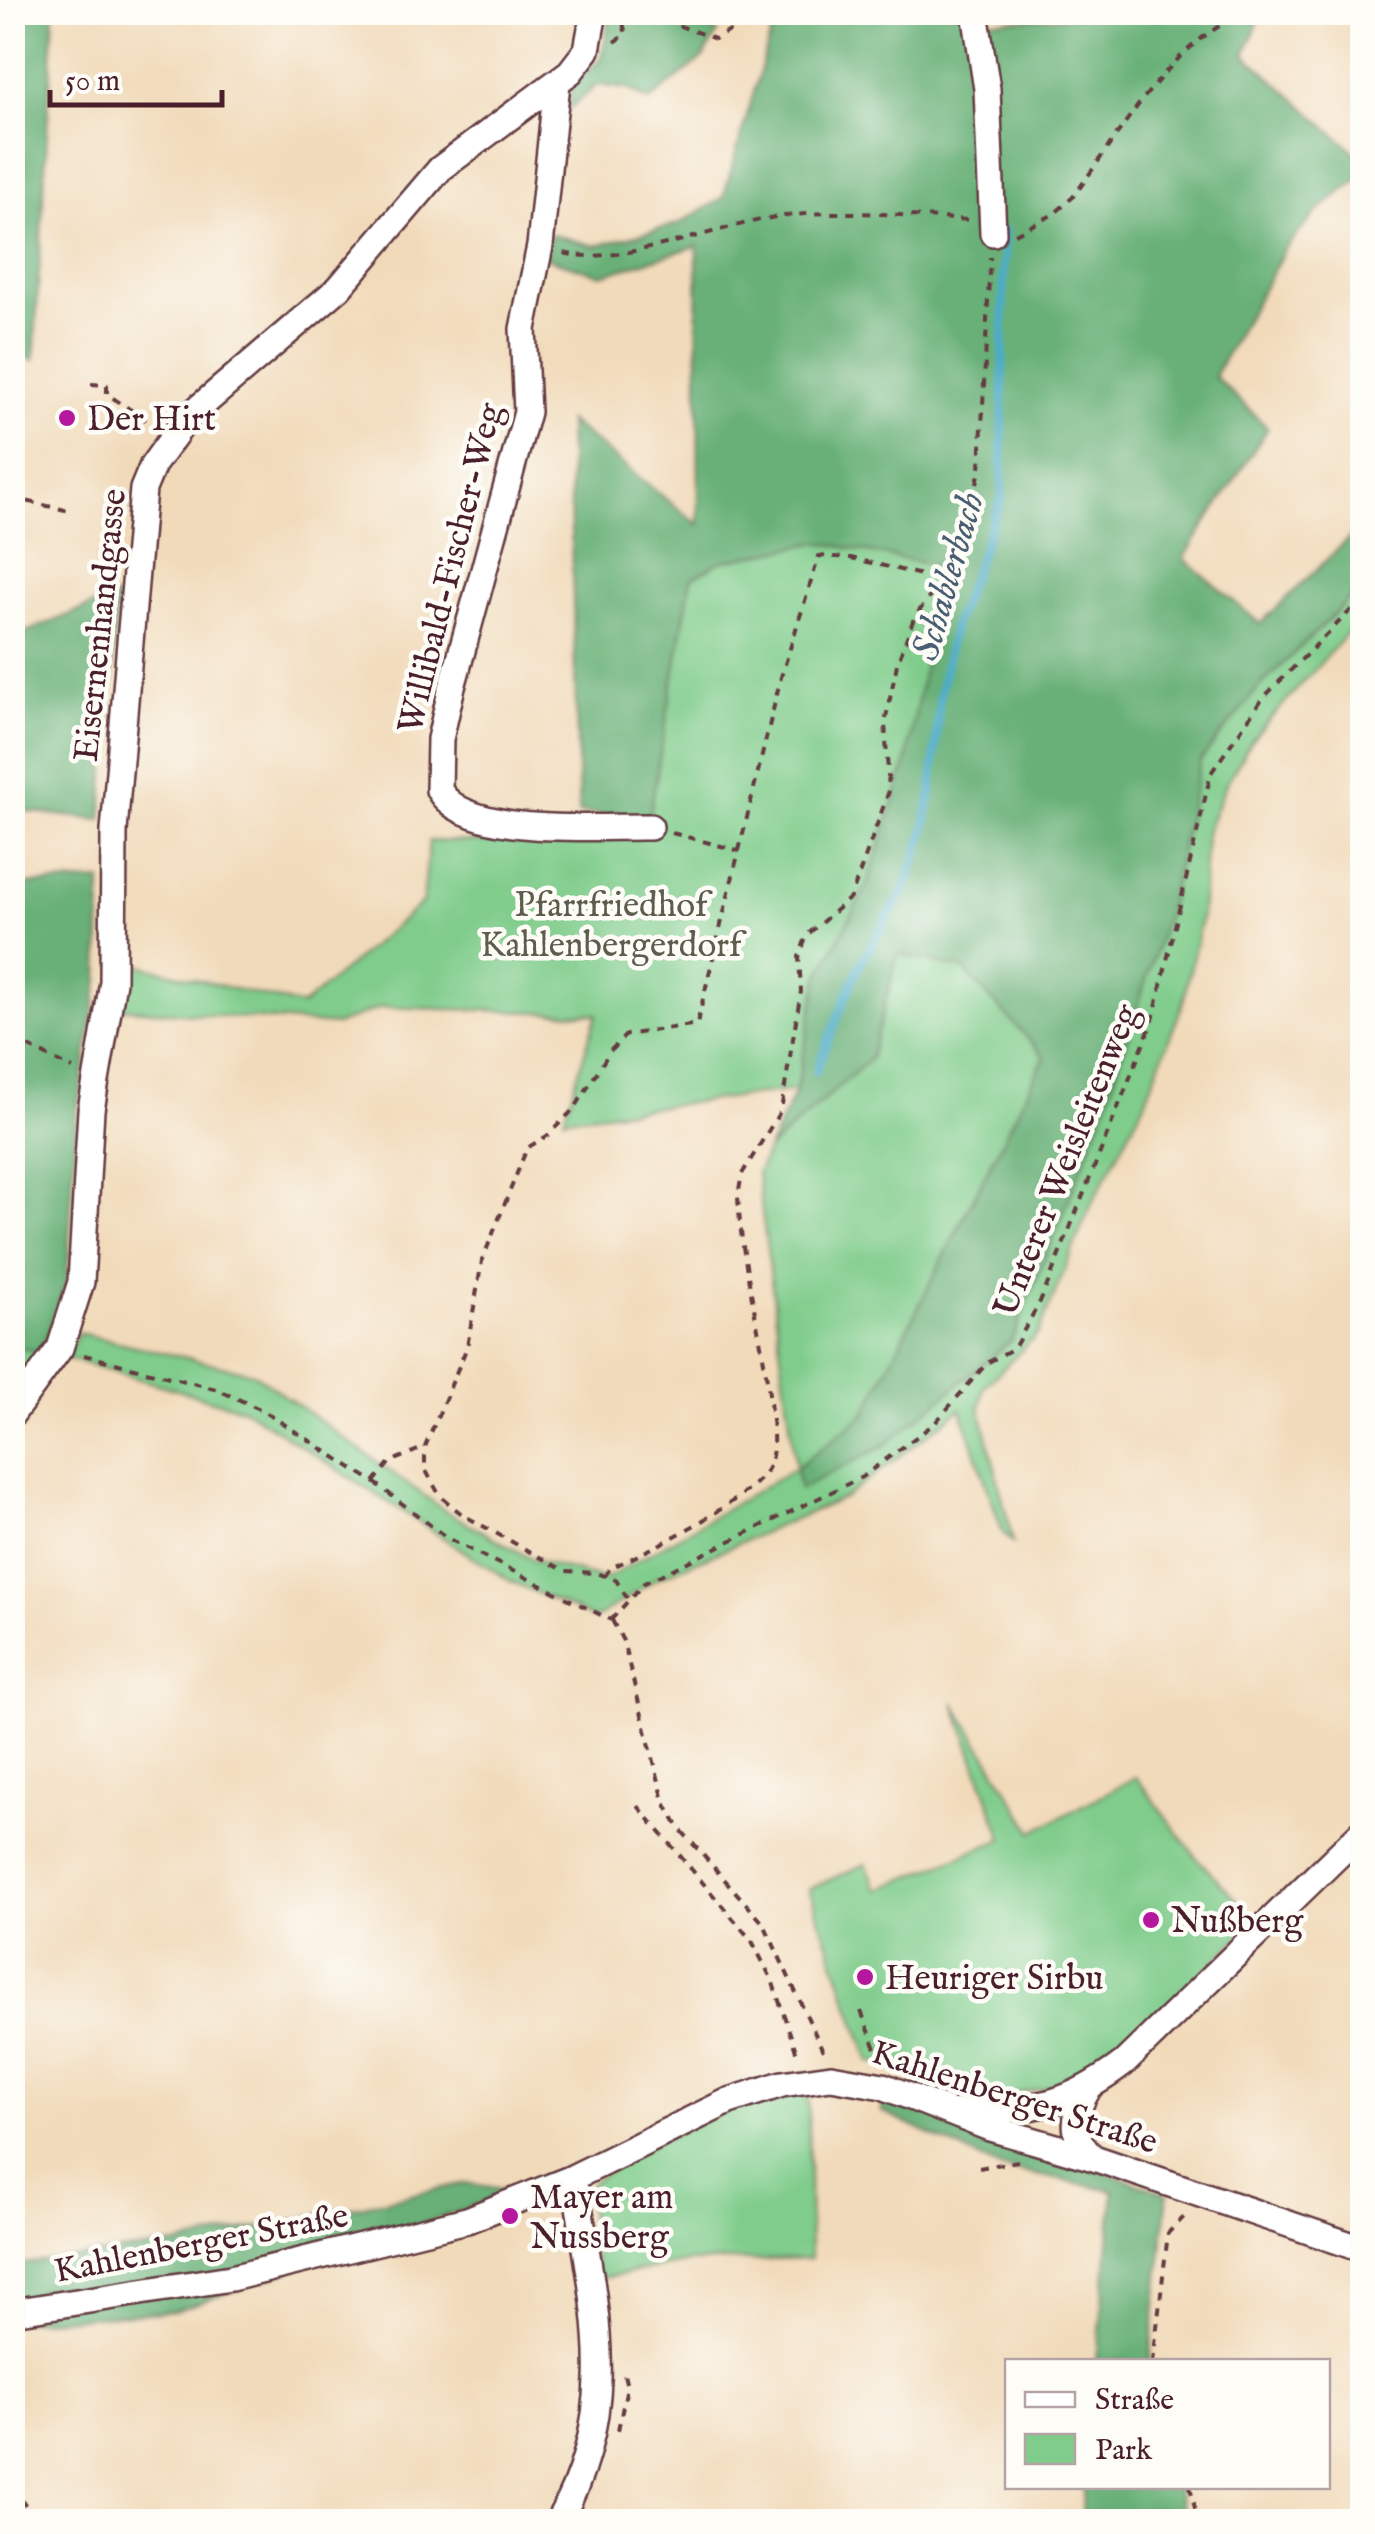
<svg xmlns="http://www.w3.org/2000/svg" width="1375" height="2534" font-family="'IM FELL English',serif">
<rect width="100%" height="100%" fill="#fdfcf7"/>
<filter id="ink" filterUnits="userSpaceOnUse"><feTurbulence type="fractalNoise" baseFrequency=".01" numOctaves="2"/><feDisplacementMap in="SourceGraphic" scale="20" xChannelSelector="R" yChannelSelector="G"/><feConvolveMatrix kernelMatrix="1 2 1 2 8 2 1 2 1" color-interpolation-filters="sRGB"/></filter>
<filter id="wash" filterUnits="userSpaceOnUse"><feTurbulence type="fractalNoise" baseFrequency=".0048" numOctaves="4" result="noise"/><feDisplacementMap in="SourceGraphic" scale="40" xChannelSelector="R" yChannelSelector="G"/><feGaussianBlur stdDeviation="2.25" result="paint"/><feColorMatrix in="noise" values="0 0 0 0 0 0 0 0 0 0 0 0 0 0 0 0 0 1.4 0 .05"/><feComposite in="paint" operator="in"/></filter>
<g filter="url(#wash)">
<rect width="100%" height="100%" fill="#f1daba"/>
<path fill="#7fcc8b" stroke="#64765b" stroke-width="2.5" d="M 819,542 L 944,566 L 905,768 L 867,885 L 819,977 L 796,1090 L 564,1118 L 597,1014 L 381,1007 L 336,1025 L 117,1008 L 120,960 L 302,1006 L 423,902 L 429,841 L 496,842 L 508,832 L 649,818 L 690,579 L 719,562 Z
M 1362,587 L 1362,617 L 1254,737 L 1226,784 L 1206,832 L 1201,918 L 1183,1003 L 1145,1102 L 1091,1205 L 1038,1334 L 984,1387 L 980,1407 L 1013,1542 L 1003,1533 L 961,1409 L 846,1497 L 657,1578 L 595,1619 L 510,1581 L 244,1409 L 66,1358 L 13,1396 L 12,1346 L 66,1357 L 78,1333 L 253,1373 L 444,1510 L 535,1561 L 606,1579 L 796,1468 L 757,1174 L 768,1149 L 870,1059 L 898,954 L 963,969 L 1045,1056 L 864,1415 L 796,1468 L 800,1488 L 884,1446 L 1167,914 L 1200,761 L 1259,687 Z
M 954,1702 L 1033,1832 L 1136,1777 L 1196,1857 L 1256,1920 L 1128,2050 L 1084,2080 L 993,2099 L 920,2086 L 905,2072 L 869,2060 L 809,1889 L 866,1864 L 878,1890 L 1003,1839 Z
M 808,2092 L 810,2259 L 688,2262 L 597,2279 L 587,2190 L 592,2182 C 652,2140 734,2100 808,2092 Z"/>
<path fill="#67b077" stroke="#586851" stroke-width="2.5" d="M 984,12 L 989,21 L 1130,13 L 1262,13 L 1245,55 L 1362,158 L 1362,176 L 1317,212 L 1285,249 L 1214,376 L 1268,428 L 1184,558 L 1260,624 L 1362,526 L 1362,587 L 1259,687 L 1200,761 L 1167,914 L 1103,1115 L 1012,1340 L 884,1446 L 800,1489 L 796,1468 L 864,1415 L 1045,1057 L 963,969 L 898,954 L 870,1059 L 768,1149 L 796,1090 L 819,977 L 867,885 L 905,768 L 943,567 L 819,542 L 719,562 L 691,579 L 649,818 L 579,813 L 568,421 L 699,525 L 697,246 L 602,275 L 546,258 L 551,234 L 595,246 L 678,224 L 723,198 L 777,13 Z
M 12,13 L 54,13 L 34,360 L 13,354 Z
M 610,13 L 678,13 L 682,19 L 718,32 L 703,58 L 649,101 L 628,89 L 597,85 L 569,110 L 571,86 L 602,57 Z
M 117,596 L 102,820 L 13,810 L 13,637 Z
M 101,881 L 99,981 L 76,1118 L 67,1280 L 41,1352 L 13,1346 L 12,885 Z
M 882,2096 L 1168,2194 L 1150,2361 L 1097,2361 L 1114,2190 L 1000,2168 L 882,2112 Z
M 466,2183 L 515,2191 L 175,2311 L 13,2322 L 13,2265 L 176,2245 Z
M 1084,2487 L 1177,2487 L 1186,2521 L 1081,2521 Z"/>
<g fill="none" stroke-linecap="round" stroke-linejoin="round">
<path stroke="#4bacca" stroke-width="8" d="M 816,1071 L 858,968 L 906,887 L 923,837 L 932,791 L 940,692 L 953,627 L 1002,496 L 1004,231"/>
</g>
</g>
<g filter="url(#ink)">
<g fill="none" stroke-linecap="round" stroke-linejoin="round">
<g stroke="#633b40" stroke-width="30">
<path id="minor" d="M 975,12 L 987,89 L 993,233
M 557,83 L 540,246 L 523,329 L 527,412 L 451,691 L 440,739 L 439,790 C 465,838 598,826 650,827
M 12,1414 L 60,1348 L 81,1282 L 91,1110 L 113,982 L 114,831 L 143,489 L 153,465 L 187,418 L 339,288 L 440,169 L 570,72 L 587,50 L 594,12
M 1087,2091 C 1073,2113 1070,2141 1094,2158
M 958,2112 C 1033,2108 1062,2110 1124,2063 L 1362,1832
M 12,2312 L 231,2278 L 467,2220 L 570,2179 L 729,2101 L 782,2084 L 831,2077 L 883,2086 L 990,2128 L 1094,2158 L 1362,2249
M 558,2522 C 621,2411 596,2312 577,2194 L 570,2179"/>
</g>
<path stroke="#633b40" stroke-width="4" stroke-dasharray="8 8" stroke-linecap="butt" d="M 670,12 L 680,26 L 715,39 L 766,12
M 615,42 L 626,34 L 620,12
M 1015,234 L 1054,214 L 1073,197 C 1121,132 1169,43 1247,12
M 564,253 C 615,267 719,226 776,217 C 840,208 905,216 969,220
M 91,384 L 107,385 L 107,394 L 155,426
M 12,498 L 70,511
M 672,833 L 740,851
M 12,1044 L 29,1047 L 73,1069
M 12,1350 L 24,1358
M 84,1355 L 216,1389 L 262,1410 L 374,1482 L 447,1538 L 611,1620
M 374,1482 L 390,1462 L 425,1447
M 605,1576 L 610,1568 C 644,1554 759,1496 770,1464 C 776,1445 772,1421 770,1402 C 762,1333 741,1264 738,1196 L 742,1174 L 781,1110 L 801,991 L 799,957 L 807,935 L 851,897 L 889,791 L 885,723 L 897,664 L 914,618 L 942,580 L 968,526 L 980,469 L 990,257
M 627,1598 L 616,1580 L 596,1573 L 565,1571 L 463,1515 L 440,1496 L 425,1469 L 425,1447 L 467,1347 L 482,1261 L 527,1148 L 547,1136 L 575,1108 L 610,1051 L 626,1035 L 697,1024 L 781,677 L 819,556 L 851,558 L 942,580
M 611,1620 L 644,1583 L 862,1477 L 935,1423 L 987,1363 L 1014,1348 L 1042,1298 L 1153,1020 L 1211,773 L 1262,699 L 1362,599
M 612,1620 L 623,1641 L 664,1801 L 679,1828 L 764,1924 L 824,2053
M 638,1806 L 752,1941 L 772,1980 L 798,2057
M 861,2011 L 881,2061
M 979,2168 L 1018,2161
M 1153,2362 L 1168,2233 L 1186,2215
M 618,2430 L 627,2387 L 623,2370
M 12,2486 L 36,2522
M 1190,2486 L 1198,2522"/>
<use href="#minor" stroke="#fff" stroke-width="25"/>
</g>
</g>
<g fill="#b5179e" stroke="#fdfcf7" stroke-width="4">
<circle cx="67" cy="418" r="10"/>
<circle cx="1151" cy="1920" r="10"/>
<circle cx="865" cy="1977" r="10"/>
<circle cx="510" cy="2216" r="10"/>
</g>
<g text-anchor="middle" stroke-width="9" stroke-linejoin="round" paint-order="stroke">
<g font-size="35" fill="#4a1f2b" stroke="#fdfcf7" text-anchor="start">
<text x="87" y="430">Der Hirt</text>
<text x="1171" y="1932">Nußberg</text>
<text x="885" y="1989">Heuriger Sirbu</text>
<text x="530" y="2208">Mayer am<tspan x="530" dy="40">Nussberg</tspan></text>
</g>
<g font-size="35" fill="#4a1f2b" stroke="#fdfcf7">
<text transform="translate(449 568) rotate(-76)" y="12">Willibald-Fischer-Weg</text>
<text transform="translate(99 625) rotate(-84)" y="12">Eisernenhandgasse</text>
<text transform="translate(1065 1160) rotate(-68)" y="12">Unterer Weisleitenweg</text>
<text transform="translate(1015 2096) rotate(18)" y="12">Kahlenberger Straße</text>
<text transform="translate(201 2242) rotate(-11)" y="12">Kahlenberger Straße</text>
</g>
<g font-size="35" fill="#5d5c4d" stroke="#fdfcf7">
<text x="611" y="916">Pfarrfriedhof<tspan x="611" dy="40">Kahlenbergerdorf</tspan></text>
</g>
<g font-size="38" font-style="italic" fill="#4a5e73" stroke="#fdfcf7">
<text transform="translate(947 576) rotate(-74)" y="13">Schablerbach</text>
</g>
</g>
<rect width="1375" height="2534" fill="none" stroke="#fdfcf7" stroke-width="50"/>
<rect x="1005" y="2359" width="325" height="130" fill="#fdfcf7" stroke="#b5a4a5" stroke-width="2.5"/>
<rect x="1025" y="2392" width="50" height="15" fill="#ffffff" stroke="#b5a4a5" stroke-width="2.5"/>
<text x="1095" y="2409" font-size="30" fill="#4a1f2b">Straße</text>
<rect x="1025" y="2434" width="50" height="30" fill="#7fcc8b" stroke="#b5a4a5" stroke-width="2.5"/>
<text x="1095" y="2459" font-size="30" fill="#4a1f2b">Park</text>
<path d="M50 90v15h172v-15" fill="none" stroke="#4a1f2b" stroke-width="5"/>
<text x="65" y="90" font-size="30" fill="#4a1f2b" stroke="#fdfcf7" stroke-width="8" paint-order="stroke">50 m</text>
</svg>
